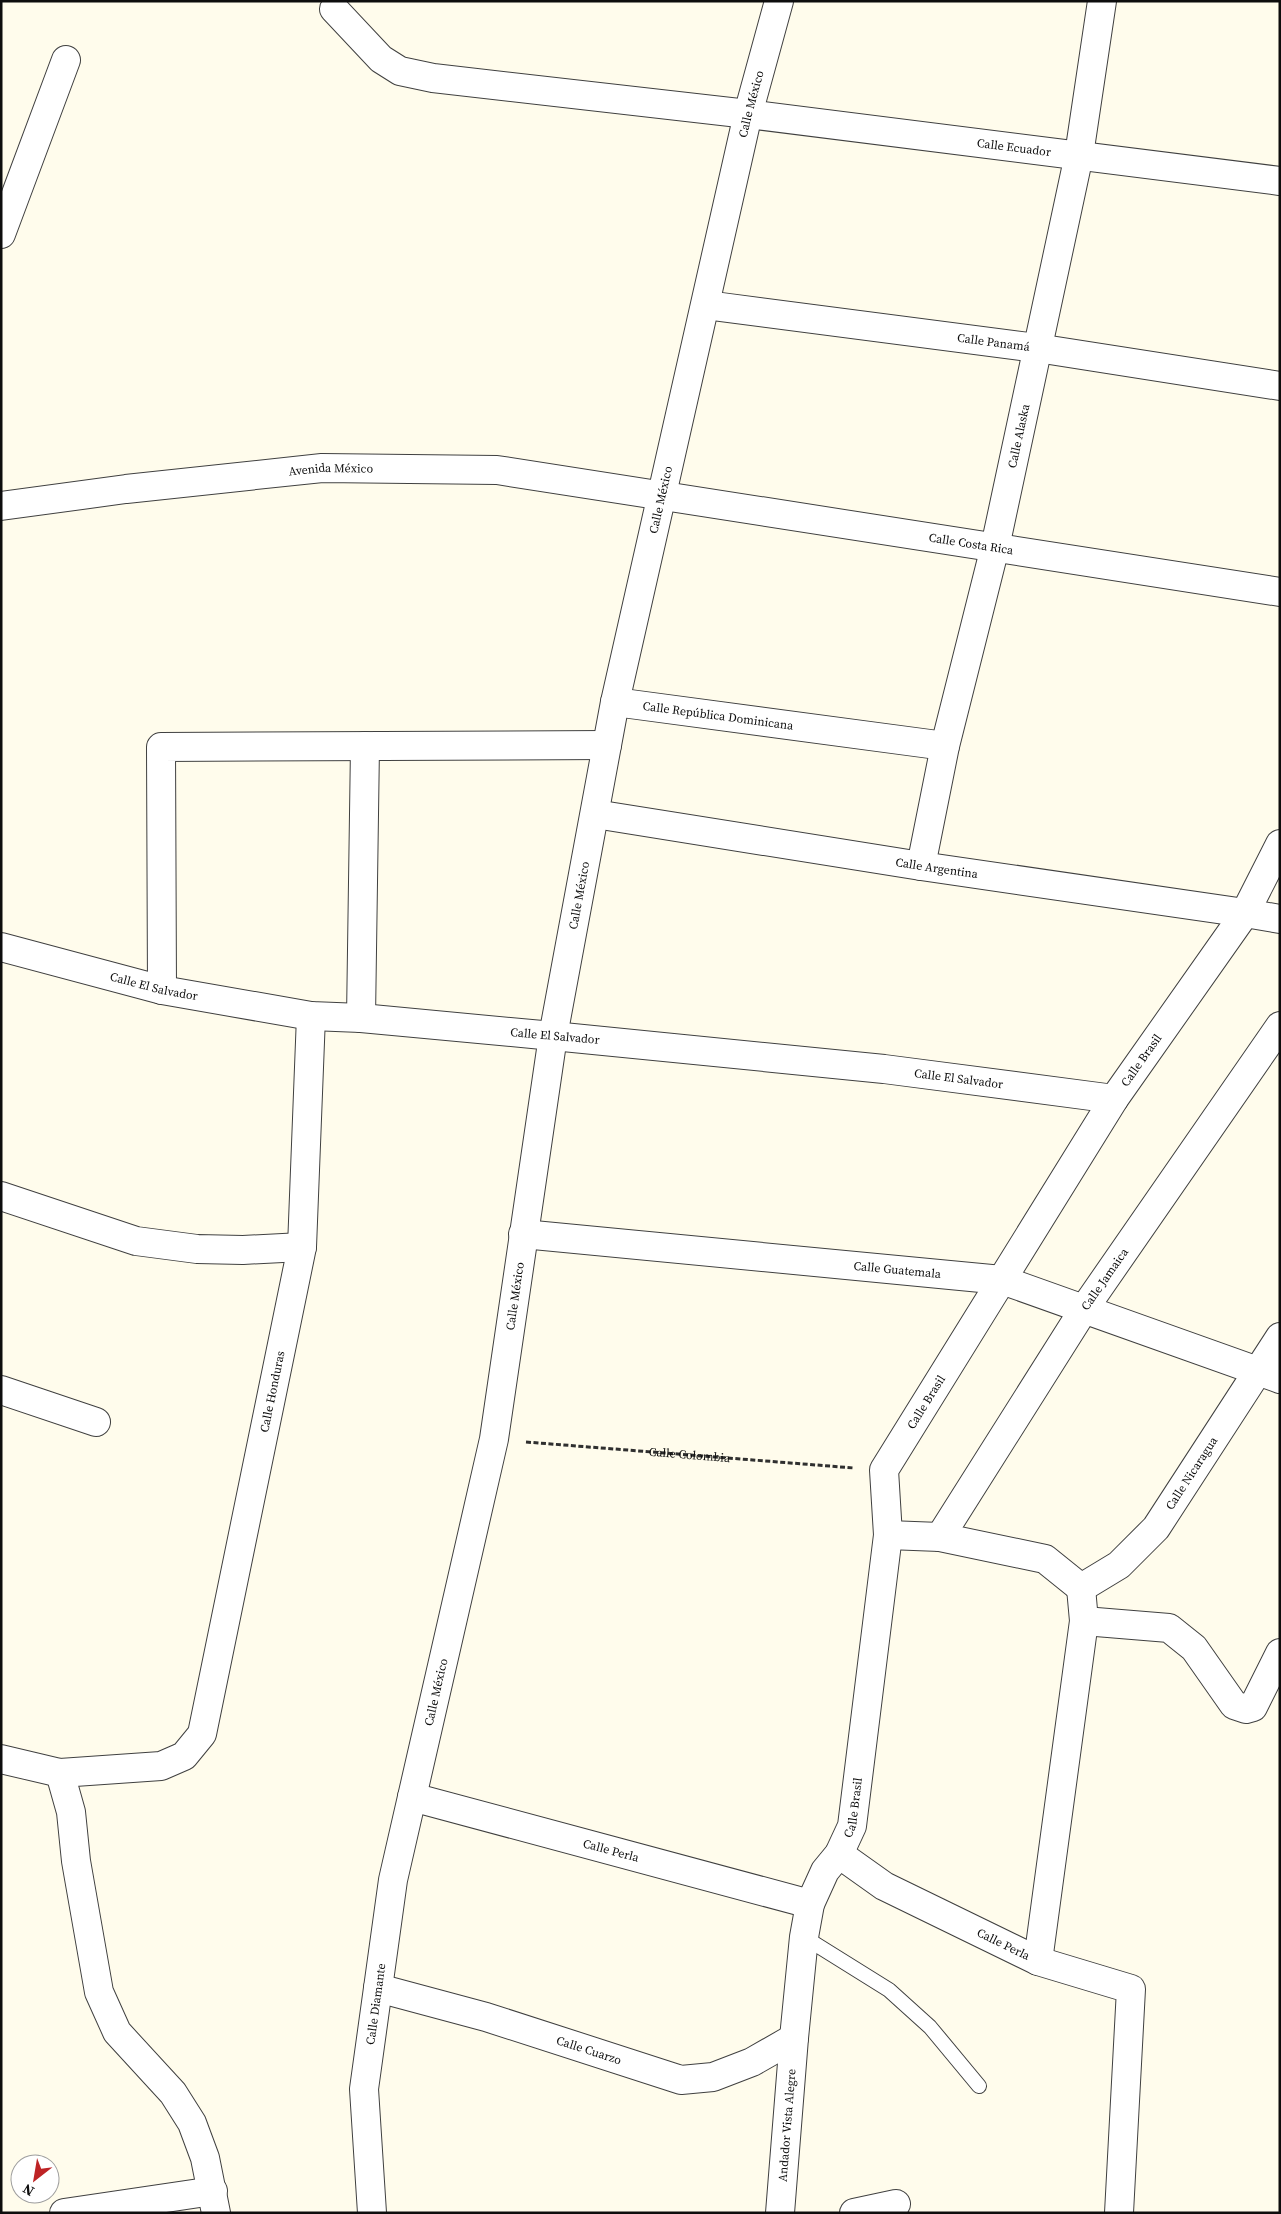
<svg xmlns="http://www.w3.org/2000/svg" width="1281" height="2214" font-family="'Source Serif 4',serif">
<rect width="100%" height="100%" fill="#fffcec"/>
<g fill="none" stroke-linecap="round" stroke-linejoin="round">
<g stroke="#404040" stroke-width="16">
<path id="service" d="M 804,1937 L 889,1990 L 930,2027 L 979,2086"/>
</g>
<g stroke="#404040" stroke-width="30">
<g id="minor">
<path id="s2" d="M 334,9 L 381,59 L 400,71 L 433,78 L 748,114 L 1280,181"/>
<path d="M 1,234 L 66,60"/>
<path id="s3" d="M 706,305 L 1037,348 L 1280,386"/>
<path id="s4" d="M 1,506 L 126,489 L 322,468 L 497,470 L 1280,592"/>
<path id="s5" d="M 615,702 L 945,746"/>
<path id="s6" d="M 595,814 L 921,866 L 1245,913 L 1280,919"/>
<path id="s7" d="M 921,866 L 945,746 L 995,547 L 1079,155 L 1102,1"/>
<path d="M 162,990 L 161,747 L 607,745"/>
<path d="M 361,1018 L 365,746"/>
<path id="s8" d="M 553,1036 L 884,1069 L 1114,1099"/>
<path d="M 1,1196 L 136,1241 L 197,1249 L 243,1250 L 302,1247"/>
<path id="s9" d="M 523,1234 L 1002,1280 L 1280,1379"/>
<path d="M 1,1390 L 96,1422"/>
<path d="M 888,1535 L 940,1537 L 1045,1559 L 1081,1588"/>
<path id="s10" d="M 940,1537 L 1084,1309 L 1280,1026"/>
<path id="s11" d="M 1081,1588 L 1119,1565 L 1156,1528 L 1280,1337"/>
<path d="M 1084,1621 L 1169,1628 L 1194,1648 L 1234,1705 L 1246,1709 L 1253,1707 L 1280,1653"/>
<path id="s12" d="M 1,1759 L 60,1773 L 161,1766 L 184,1756 L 202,1734 L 302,1247 L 311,1016"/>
<path d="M 60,1773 L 71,1812 L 76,1861 L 99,1992 L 117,2032 L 173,2093 L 192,2123 L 205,2158 L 216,2213"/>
<path id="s13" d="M 412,1797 L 810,1904"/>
<path id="s14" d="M 839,1854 L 884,1886 L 1038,1961 L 1131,1989 L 1119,2213"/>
<path d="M 1038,1961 L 1084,1621 L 1081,1588"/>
<path id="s15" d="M 378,1988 L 486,2017 L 681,2080 L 713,2077 L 752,2062 L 794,2038"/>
<path d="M 64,2213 L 213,2191"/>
<path id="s16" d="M 780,2213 L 794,2038 L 804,1937 L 810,1904 L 825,1871 L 839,1854 L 852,1826 L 888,1535 L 884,1470 L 1114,1099 L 1245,913 L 1280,844"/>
<path d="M 854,2213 L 896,2204"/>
</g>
</g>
<g stroke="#404040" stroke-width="30">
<g id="tertiary">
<path id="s17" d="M 1,947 L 162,990 L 311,1016 L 361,1018 L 553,1036"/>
<path id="s18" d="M 372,2213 L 364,2089 L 393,1880 L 494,1439 L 553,1036 L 615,702 L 748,114 L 779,1"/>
</g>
</g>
<path stroke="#2f2f2f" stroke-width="3" stroke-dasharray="5 2.5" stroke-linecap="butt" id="s1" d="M 526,1442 L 854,1468"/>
<use href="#service" stroke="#fff" stroke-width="14"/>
<use href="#minor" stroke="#fff" stroke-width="28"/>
<use href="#tertiary" stroke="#fff" stroke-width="28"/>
</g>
<g text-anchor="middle" stroke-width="5" stroke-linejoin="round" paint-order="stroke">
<g font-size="12" fill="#0d0d0d" stroke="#fff">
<text dy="4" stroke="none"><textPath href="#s18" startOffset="2148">Calle México</textPath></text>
<text dy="4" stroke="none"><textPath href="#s2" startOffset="710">Calle Ecuador</textPath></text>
<text dy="4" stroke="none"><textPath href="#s3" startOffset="290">Calle Panamá</textPath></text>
<text dy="4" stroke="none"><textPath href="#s7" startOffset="441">Calle Alaska</textPath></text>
<text dy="4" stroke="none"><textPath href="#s4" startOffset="332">Avenida México</textPath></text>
<text dy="4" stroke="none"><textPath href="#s18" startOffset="1742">Calle México</textPath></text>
<text dy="4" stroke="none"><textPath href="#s4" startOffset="978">Calle Costa Rica</textPath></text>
<text dy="4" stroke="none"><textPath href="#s5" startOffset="104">Calle República Dominicana</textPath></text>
<text dy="4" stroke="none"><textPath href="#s6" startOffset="346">Calle Argentina</textPath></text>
<text dy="4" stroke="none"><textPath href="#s18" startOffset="1338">Calle México</textPath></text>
<text dy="4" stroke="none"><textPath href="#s17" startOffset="158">Calle El Salvador</textPath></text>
<text transform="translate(555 1036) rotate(5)" y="4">Calle El Salvador</text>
<text dy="4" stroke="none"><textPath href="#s16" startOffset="1242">Calle Brasil</textPath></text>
<text dy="4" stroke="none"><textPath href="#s8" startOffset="408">Calle El Salvador</textPath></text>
<text dy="4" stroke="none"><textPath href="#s9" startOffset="376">Calle Guatemala</textPath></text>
<text dy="4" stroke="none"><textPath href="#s10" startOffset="306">Calle Jamaica</textPath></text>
<text dy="4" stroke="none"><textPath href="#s18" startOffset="932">Calle México</textPath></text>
<text dy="4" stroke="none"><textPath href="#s12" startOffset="565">Calle Honduras</textPath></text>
<text dy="4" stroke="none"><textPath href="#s16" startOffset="838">Calle Brasil</textPath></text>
<text dy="4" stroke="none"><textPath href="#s1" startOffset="164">Calle Colombia</textPath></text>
<text dy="4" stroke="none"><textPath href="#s11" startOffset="162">Calle Nicaragua</textPath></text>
<text dy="4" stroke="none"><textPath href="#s18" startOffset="528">Calle México</textPath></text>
<text dy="4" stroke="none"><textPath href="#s16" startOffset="418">Calle Brasil</textPath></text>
<text dy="4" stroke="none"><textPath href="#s13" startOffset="206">Calle Perla</textPath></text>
<text dy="4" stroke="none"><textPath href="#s14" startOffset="188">Calle Perla</textPath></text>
<text dy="4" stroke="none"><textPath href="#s18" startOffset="210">Calle Diamante</textPath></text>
<text dy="4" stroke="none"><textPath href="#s15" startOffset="220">Calle Cuarzo</textPath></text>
<text dy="4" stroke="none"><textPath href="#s16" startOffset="88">Andador Vista Alegre</textPath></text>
</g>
</g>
<rect width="1281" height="2214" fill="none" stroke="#0d0d0d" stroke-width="5"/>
<g transform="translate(35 2179) rotate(211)"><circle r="24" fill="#ffffff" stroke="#9e9e9e"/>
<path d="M0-4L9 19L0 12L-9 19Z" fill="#be2325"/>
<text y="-8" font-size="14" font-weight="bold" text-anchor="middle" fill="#0d0d0d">N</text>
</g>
</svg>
